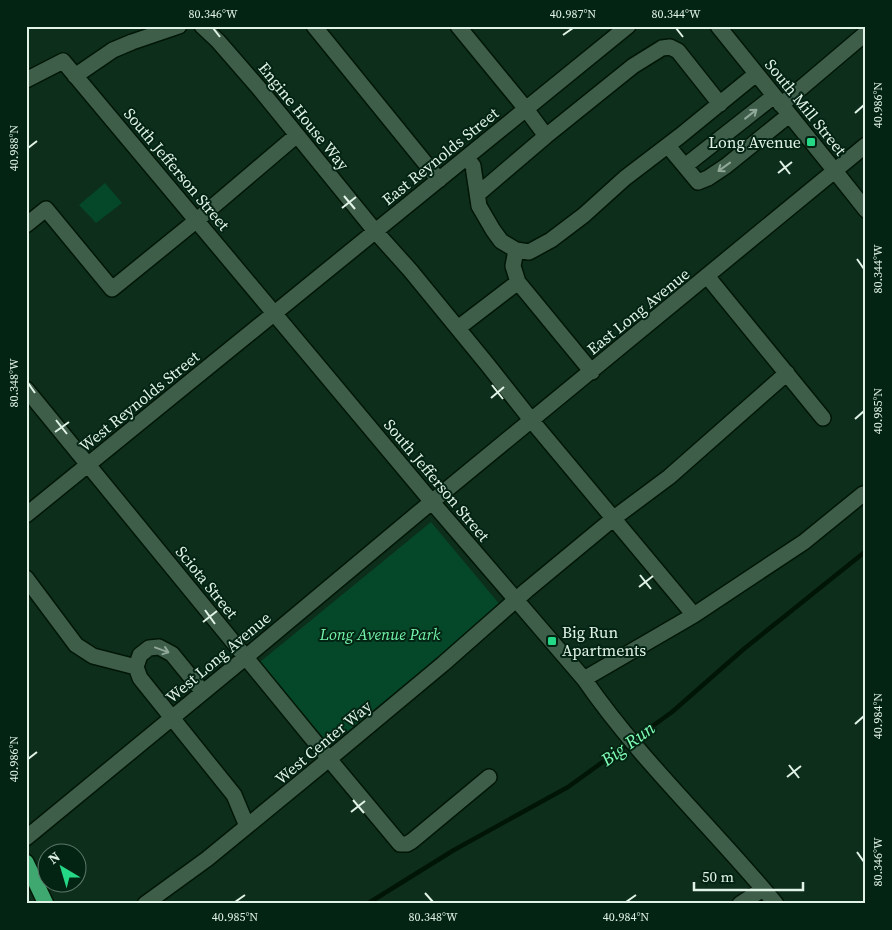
<svg xmlns="http://www.w3.org/2000/svg" width="892" height="930" font-family="'Source Serif 4',serif">
<rect width="100%" height="100%" fill="#0e2e1c"/>
<path fill="#054729" d="M 105,183 L 122,203 L 96,223 L 79,205 Z
M 431,522 L 501,606 L 330,746 L 260,662 Z"/>
<g fill="none" stroke-linecap="round" stroke-linejoin="round">
<path stroke="#001506" stroke-width="4.5" d="M 367,904 L 454,850 L 568,787 L 672,712 L 745,648 L 866,551"/>
<g stroke="#001606" stroke-width="18">
<path id="minor" d="M 202,26 L 218,41 L 258,87 L 375,231 L 410,270 L 487,364 L 532,421 L 694,615
M 314,26 L 439,180
M 458,26 L 526,109 L 546,136 L 478,194
M 718,26 L 835,171 L 866,210
M 75,76 L 113,50 L 132,42 L 179,26
M 26,80 L 63,61 L 432,502 L 584,679 C 640,760 713,828 776,904
M 781,105 L 866,33
M 546,136 L 633,66 L 662,48 L 670,47 L 678,51 L 720,104
M 668,146 L 698,182 L 708,178 L 726,166 L 789,115
M 467,158 L 473,166 L 479,206 L 493,230 L 501,241 L 516,250 L 529,252 L 551,240 L 584,215 L 625,178 L 680,136 L 756,74
M 685,166 L 774,96
M 26,225 L 46,209 L 112,289 L 197,220 L 297,135
M 516,250 L 513,266 L 518,282 L 592,372
M 707,276 L 823,418
M 458,328 L 518,282
M 26,389 L 329,759 L 400,844 L 407,844 L 412,841 L 489,777
M 26,515 L 628,26
M 26,578 L 76,645 L 93,656 L 136,667
M 584,679 L 694,615 L 804,542 L 863,494
M 203,692 L 172,654 L 159,647 L 149,648 L 140,655 L 136,667 L 140,678 L 234,795 L 247,826
M 26,838 L 246,657 L 417,514 L 866,145
M 145,904 L 207,859 L 329,759 L 443,664 L 527,590 L 614,518 L 669,477 L 787,373
M 740,904 L 763,889"/>
</g>
<g stroke="#001606" stroke-width="18">
<path id="major" d="M 26,862 L 46,904"/>
</g>
<use href="#minor" stroke="#3e5e4a" stroke-width="15"/>
<use href="#major" stroke="#3fa871" stroke-width="15"/>
</g>
<defs><path id="oneway-shaft" d="M-6 0H5M1.5-3L5.5 0L1.5 3" fill="none" stroke-width="1.6" stroke-linecap="round" stroke-linejoin="round" transform="scale(1.25)"/></defs>
<g stroke="#90a898">
<use href="#oneway-shaft" transform="translate(751 114) rotate(-38)"/>
<use href="#oneway-shaft" transform="translate(724 167) rotate(144)"/>
<use href="#oneway-shaft" transform="translate(162 650) rotate(20)"/>
</g>
<path fill="none" stroke="#e1f3e7" stroke-width="2" d="M 213,28 L 220,37M 676,28 L 683,37M 563,35 L 573,28M 855,113 L 864,105M 28,148 L 37,141M 780,161 L 790,174M 778,173 L 792,162M 344,196 L 355,209M 342,208 L 356,197M 857,259 L 864,269M 28,383 L 35,393M 492,385 L 503,399M 491,398 L 504,387M 855,419 L 864,411M 56,420 L 67,434M 55,432 L 69,422M 640,575 L 651,589M 639,587 L 653,576M 205,610 L 215,624M 203,622 L 217,611M 855,724 L 864,716M 28,759 L 37,752M 789,765 L 799,778M 787,777 L 801,766M 353,800 L 364,813M 351,812 L 365,801M 857,852 L 864,862M 425,893 L 433,902M 235,902 L 245,895M 626,902 L 636,895"/>
<g fill="#25d886" stroke="#042413" stroke-width="2">
<rect x="806" y="137" width="10" height="10" rx="2.5"/>
<rect x="547" y="636" width="10" height="10" rx="2.5"/>
</g>
<g text-anchor="middle" stroke-width="4" stroke-linejoin="round" paint-order="stroke">
<g font-size="16" fill="#e1f3e7" stroke="#042413">
<text transform="translate(806 107) rotate(51)" y="6">South Mill Street</text>
<text transform="translate(304 116) rotate(51)" y="6">Engine House Way</text>
<text transform="translate(440 156) rotate(-39)" y="6">East Reynolds Street</text>
<text transform="translate(177 169) rotate(50)" y="6">South Jefferson Street</text>
<text transform="translate(638 311) rotate(-39)" y="6">East Long Avenue</text>
<text transform="translate(139 401) rotate(-39)" y="6">West Reynolds Street</text>
<text transform="translate(437 480) rotate(50)" y="6">South Jefferson Street</text>
<text transform="translate(207 582) rotate(51)" y="6">Sciota Street</text>
<text transform="translate(218 657) rotate(-40)" y="6">West Long Avenue</text>
<text transform="translate(323 742) rotate(-40)" y="6">West Center Way</text>
</g>
<g font-size="16" fill="#e1f3e7" stroke="#042413" text-anchor="end">
<text x="801" y="148">Long Avenue</text>
<text x="562" y="638" text-anchor="start">Big Run<tspan x="562" dy="18">Apartments</tspan></text>
</g>
<g font-size="16" font-style="italic" fill="#74f4ac" stroke="#042413">
<text x="380" y="640">Long Avenue Park</text>
</g>
<g font-size="18" font-style="italic" fill="#80ffb6" stroke="#042413">
<text transform="translate(628 744) rotate(-36)" y="6">Big Run</text>
</g>
</g>
<rect width="892" height="930" fill="none" stroke="#042413" stroke-width="55"/>
<g transform="translate(62 868) rotate(322)"><circle r="24" fill="#042413" stroke="#5c7768"/>
<path d="M0-4L9 19L0 12L-9 19Z" fill="#25d886"/>
<text y="-8" font-size="14" font-weight="bold" text-anchor="middle" fill="#e1f3e7">N</text>
</g>
<path d="M694 882v8h109v-8" fill="none" stroke="#e1f3e7" stroke-width="2.5"/>
<text x="702" y="882" font-size="15" fill="#e1f3e7" stroke="#042413" stroke-width="4" paint-order="stroke">50 m</text>
<rect x="28" y="28" width="836" height="874" fill="none" stroke="#e1f3e7" stroke-width="2"/>
<g font-size="12" text-anchor="middle" fill="#e1f3e7">
<text x="213" y="18">80.346°W</text>
<text x="573" y="18">40.987°N</text>
<text x="676" y="18">80.344°W</text>
<text transform="translate(878 105) rotate(-90)" y="4">40.986°N</text>
<text transform="translate(14 148) rotate(-90)" y="4">40.988°N</text>
<text transform="translate(878 269) rotate(-90)" y="4">80.344°W</text>
<text transform="translate(14 383) rotate(-90)" y="4">80.348°W</text>
<text transform="translate(878 411) rotate(-90)" y="4">40.985°N</text>
<text transform="translate(878 716) rotate(-90)" y="4">40.984°N</text>
<text transform="translate(14 759) rotate(-90)" y="4">40.986°N</text>
<text transform="translate(878 862) rotate(-90)" y="4">80.346°W</text>
<text x="235" y="921">40.985°N</text>
<text x="433" y="921">80.348°W</text>
<text x="626" y="921">40.984°N</text>
</g>
</svg>
